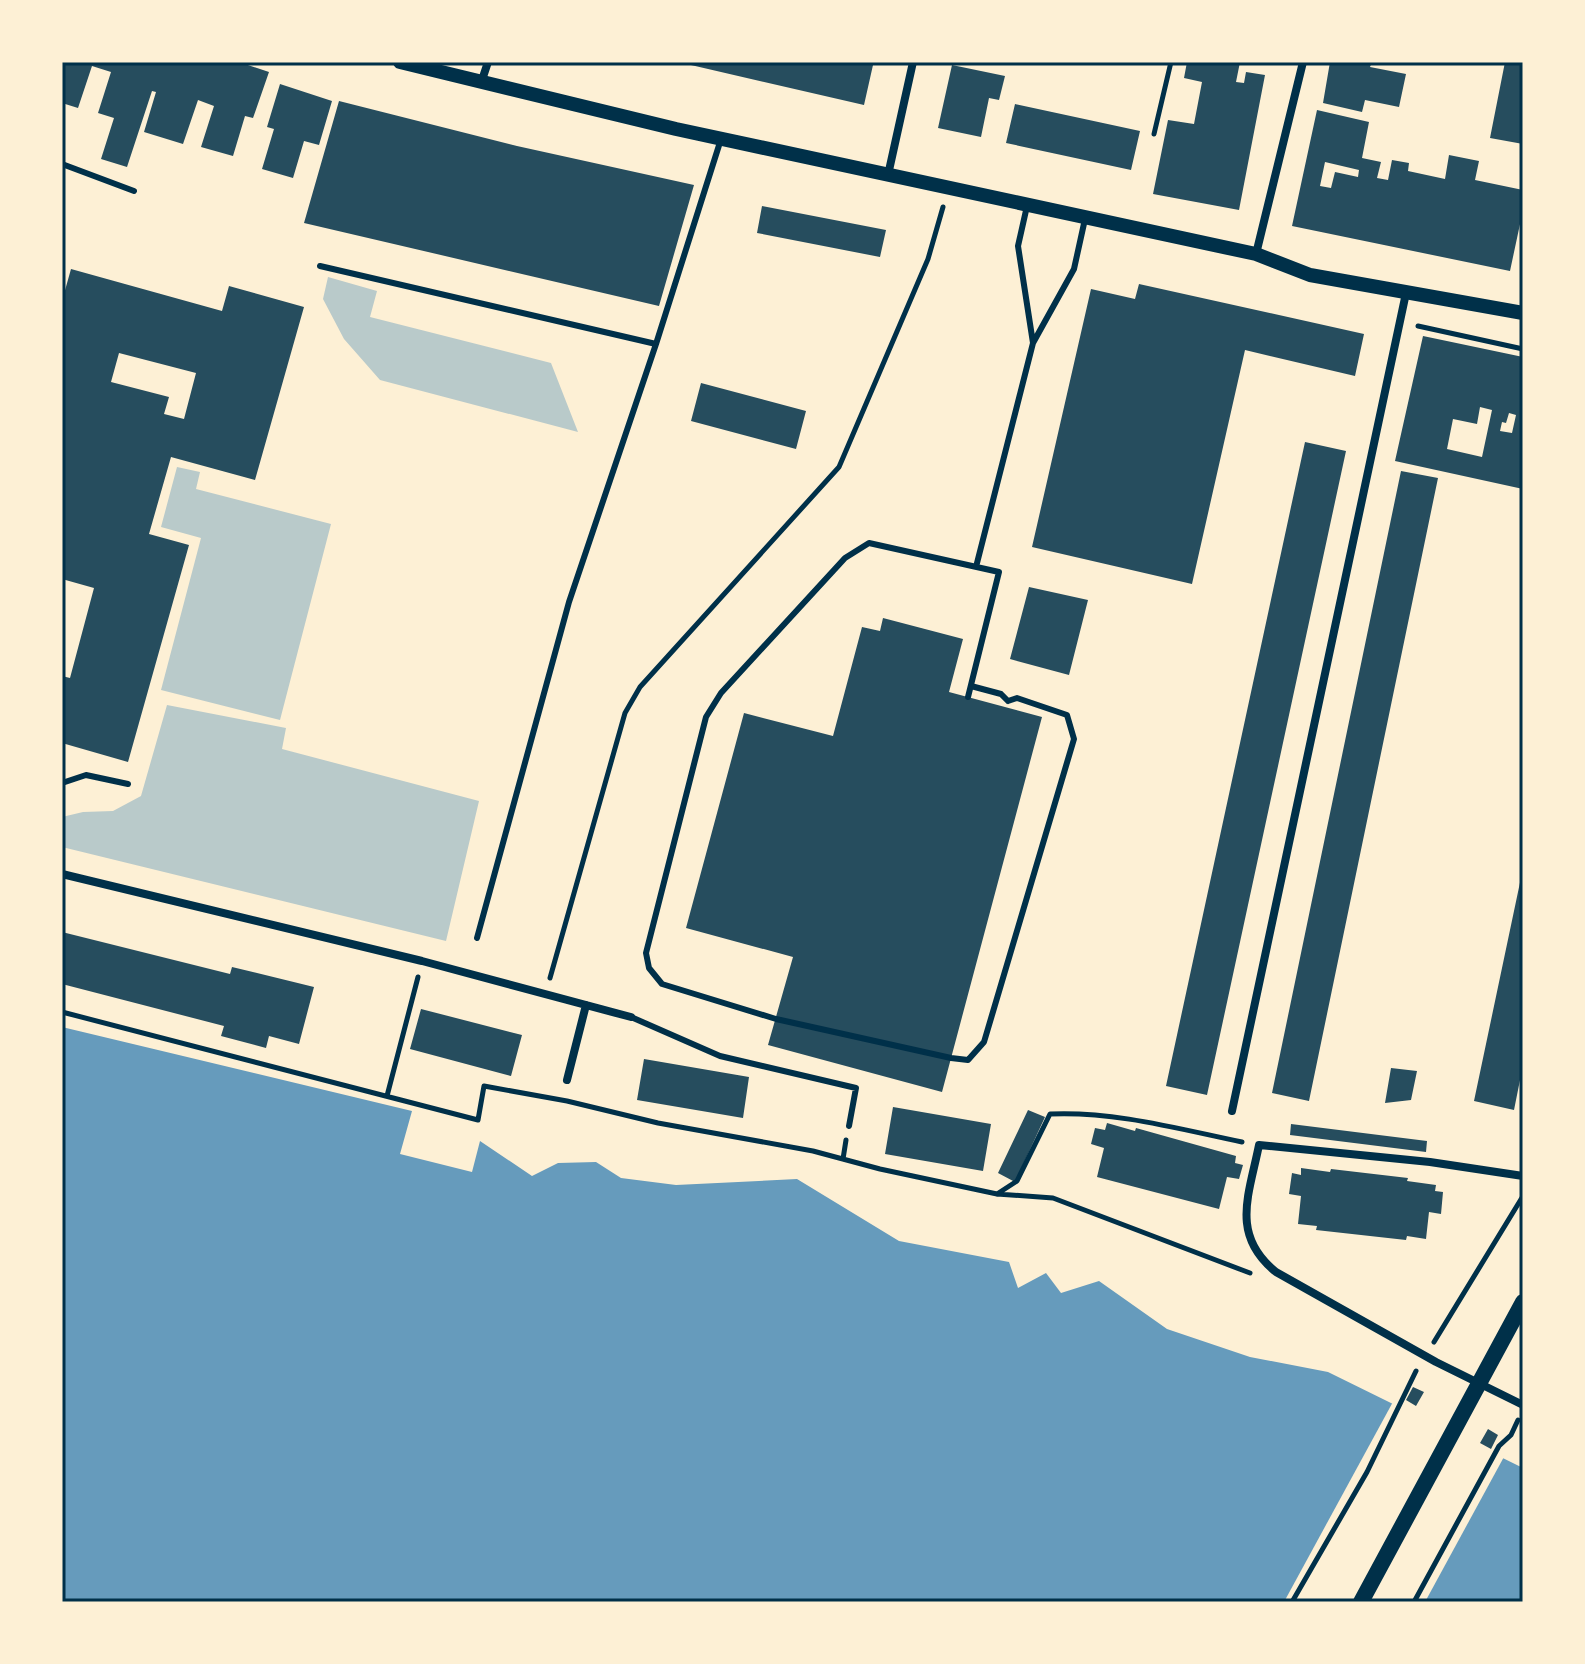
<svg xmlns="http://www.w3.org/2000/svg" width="1585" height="1664" font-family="'PT Sans',sans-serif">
<rect width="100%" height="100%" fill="#fdf0d5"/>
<path fill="#b9caca" d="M 328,277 L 377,291 L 370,317 L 551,363 L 578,432 L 380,380 L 344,339 L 323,299 Z
M 177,467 L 200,472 L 196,489 L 331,524 L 280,720 L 161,690 L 201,538 L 161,527 Z
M 167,705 L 286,728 L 282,749 L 479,801 L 446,941 L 62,847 L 62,817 L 83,812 L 113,811 L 141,796 Z"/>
<path fill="#669bbc" d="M 62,1027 L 412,1111 L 400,1154 L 472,1172 L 480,1141 L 532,1176 L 558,1163 L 596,1162 L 621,1178 L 676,1185 L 797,1179 L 899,1241 L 1009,1262 L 1018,1288 L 1046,1273 L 1061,1293 L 1099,1281 L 1167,1329 L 1250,1357 L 1328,1372 L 1523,1468 L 1523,1602 L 62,1602 Z"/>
<path fill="#fdf0d5" d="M 1394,1400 L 1505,1455 L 1425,1602 L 1284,1602 Z"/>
<path fill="#264d5e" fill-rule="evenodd" d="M 62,62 L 239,62 L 269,72 L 253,118 L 245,116 L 233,156 L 201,147 L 214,106 L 198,100 L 183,144 L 144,132 L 156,92 L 152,91 L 127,167 L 101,159 L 114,118 L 98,113 L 111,72 L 92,66 L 78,108 L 62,103 Z
M 678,62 L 859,62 L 873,65 L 864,105 Z
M 1187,62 L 1240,62 L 1236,82 L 1244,83 L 1246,72 L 1265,75 L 1239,210 L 1153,194 L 1168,120 L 1194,124 L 1202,82 L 1184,78 Z
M 1330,62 L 1372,62 L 1370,67 L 1406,74 L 1399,107 L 1365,100 L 1362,112 L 1323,103 Z
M 1505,62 L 1523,62 L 1523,144 L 1490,138 Z
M 952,65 L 1005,76 L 999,100 L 989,98 L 981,137 L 938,128 Z
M 280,84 L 332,101 L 319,145 L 304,141 L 293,178 L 262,169 L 274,129 L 267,127 Z
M 339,101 L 517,146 L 694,185 L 659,306 L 304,223 Z
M 1015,104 L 1140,131 L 1131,170 L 1006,143 Z
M 1317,110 L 1369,122 L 1362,158 L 1381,162 L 1377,178 L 1388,180 L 1392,160 L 1409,163 L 1408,171 L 1445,179 L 1449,155 L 1479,161 L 1475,180 L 1523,190 L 1523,210 L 1510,271 L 1292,226 ZM 1325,162 L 1359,170 L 1358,177 L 1335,172 L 1331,188 L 1320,186 Z
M 762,206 L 886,230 L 880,257 L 757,233 Z
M 71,269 L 222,311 L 229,286 L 304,307 L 255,480 L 171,457 L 149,534 L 189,545 L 128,762 L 62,743 L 62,676 L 70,678 L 94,588 L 62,579 L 62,301 ZM 119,353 L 196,373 L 184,419 L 164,414 L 169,397 L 111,382 Z
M 1139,284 L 1364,334 L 1355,376 L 1245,350 L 1192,584 L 1032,547 L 1091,289 L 1135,299 Z
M 1423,336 L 1523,357 L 1523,489 L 1395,461 ZM 1480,407 L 1492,410 L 1482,457 L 1447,449 L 1453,419 L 1477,424 ZM 1509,413 L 1516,415 L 1512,433 L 1500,431 L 1502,422 L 1506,423 Z
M 701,383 L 806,411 L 796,449 L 691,421 Z
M 1305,442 L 1346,451 L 1207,1095 L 1166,1086 Z
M 1401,471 L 1438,478 L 1309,1101 L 1272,1093 Z
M 1029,587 L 1088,600 L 1069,675 L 1010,659 Z
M 883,618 L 963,639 L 949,692 L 1042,717 L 942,1092 L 768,1045 L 793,957 L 686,928 L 744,713 L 833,736 L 862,627 L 880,631 Z
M 1522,873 L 1523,1065 L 1514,1110 L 1474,1101 Z
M 62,932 L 230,974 L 232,967 L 314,987 L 299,1044 L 269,1036 L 266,1048 L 221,1036 L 224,1026 L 62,984 Z
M 421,1009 L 522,1035 L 511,1076 L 410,1049 Z
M 644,1059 L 749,1077 L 743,1118 L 637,1100 Z
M 1391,1068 L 1417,1071 L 1411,1100 L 1385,1103 Z
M 893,1107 L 991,1124 L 983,1171 L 885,1154 Z
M 1028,1110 L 1045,1117 L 1015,1182 L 998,1173 Z
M 1107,1123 L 1135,1131 L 1136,1128 L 1236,1156 L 1235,1163 L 1243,1165 L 1239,1179 L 1227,1177 L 1219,1209 L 1097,1177 L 1104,1148 L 1091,1144 L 1095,1128 L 1105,1130 Z
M 1291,1124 L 1427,1141 L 1426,1152 L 1290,1135 Z
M 1301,1168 L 1330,1172 L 1331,1169 L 1408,1178 L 1407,1181 L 1436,1185 L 1435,1191 L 1443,1192 L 1441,1214 L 1429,1212 L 1426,1239 L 1407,1236 L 1406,1240 L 1316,1230 L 1317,1226 L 1298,1224 L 1301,1196 L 1289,1194 L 1292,1173 L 1301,1175 Z
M 1413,1387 L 1424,1392 L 1416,1406 L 1406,1400 Z
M 1488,1429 L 1498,1435 L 1491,1449 L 1480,1443 Z"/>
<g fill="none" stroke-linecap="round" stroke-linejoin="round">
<path stroke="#003049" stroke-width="5" d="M 1154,134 L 1171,62
M 1418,326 L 1523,349
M 550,978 L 625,713 L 640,687 L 839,467 L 928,259 L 943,207
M 62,1012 L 478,1120 L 484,1086 L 567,1101 L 658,1123 L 813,1151 L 880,1169 L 997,1194 L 1053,1198 L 1250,1273
M 387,1096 L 418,977
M 843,1159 L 846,1140
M 997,1194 L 1017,1181 L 1050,1114 C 1114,1111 1179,1129 1242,1142
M 1434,1342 L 1523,1196
M 1292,1602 L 1367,1472 L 1416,1371
M 1414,1602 L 1499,1446 L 1511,1435 L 1518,1420"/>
<path stroke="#003049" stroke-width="6" d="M 62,164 L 134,191
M 1027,206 L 1018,246 L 1033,343
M 320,266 L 656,344 L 569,602 L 477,938
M 656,344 L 721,139
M 976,567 L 1033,343 L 1074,269 L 1085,219
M 971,686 L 1001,694 L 1008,701
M 968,697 L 999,572 L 869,543 L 845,558 L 721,693 L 706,717 L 646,953 L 649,968 L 662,984 L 776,1019 L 951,1058 L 968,1060 L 984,1042 L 1074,739 L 1067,715 L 1017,698 L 1008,701
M 62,783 L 86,775 L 128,784
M 631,1017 L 720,1056 L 856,1088 L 849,1126"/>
<path stroke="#003049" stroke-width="8" d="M 481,83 L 488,62
M 888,175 L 913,62
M 1256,254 L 1303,62
M 62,874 L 422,961 L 631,1017
M 567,1080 L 586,1005
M 1232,1111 L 1406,293
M 1523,1176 L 1430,1162 L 1259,1145 C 1249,1195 1230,1235 1276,1272 L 1436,1362 L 1523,1405"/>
<path stroke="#003049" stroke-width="14" d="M 400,62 L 676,129 L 1256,254 L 1310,275 L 1523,313"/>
<path stroke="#003049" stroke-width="16" d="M 1361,1602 L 1523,1302"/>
</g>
<rect width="1585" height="1664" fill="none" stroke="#fdf0d5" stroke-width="128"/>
<rect x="64" y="64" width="1457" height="1536" fill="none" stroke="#003049" stroke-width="3"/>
</svg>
